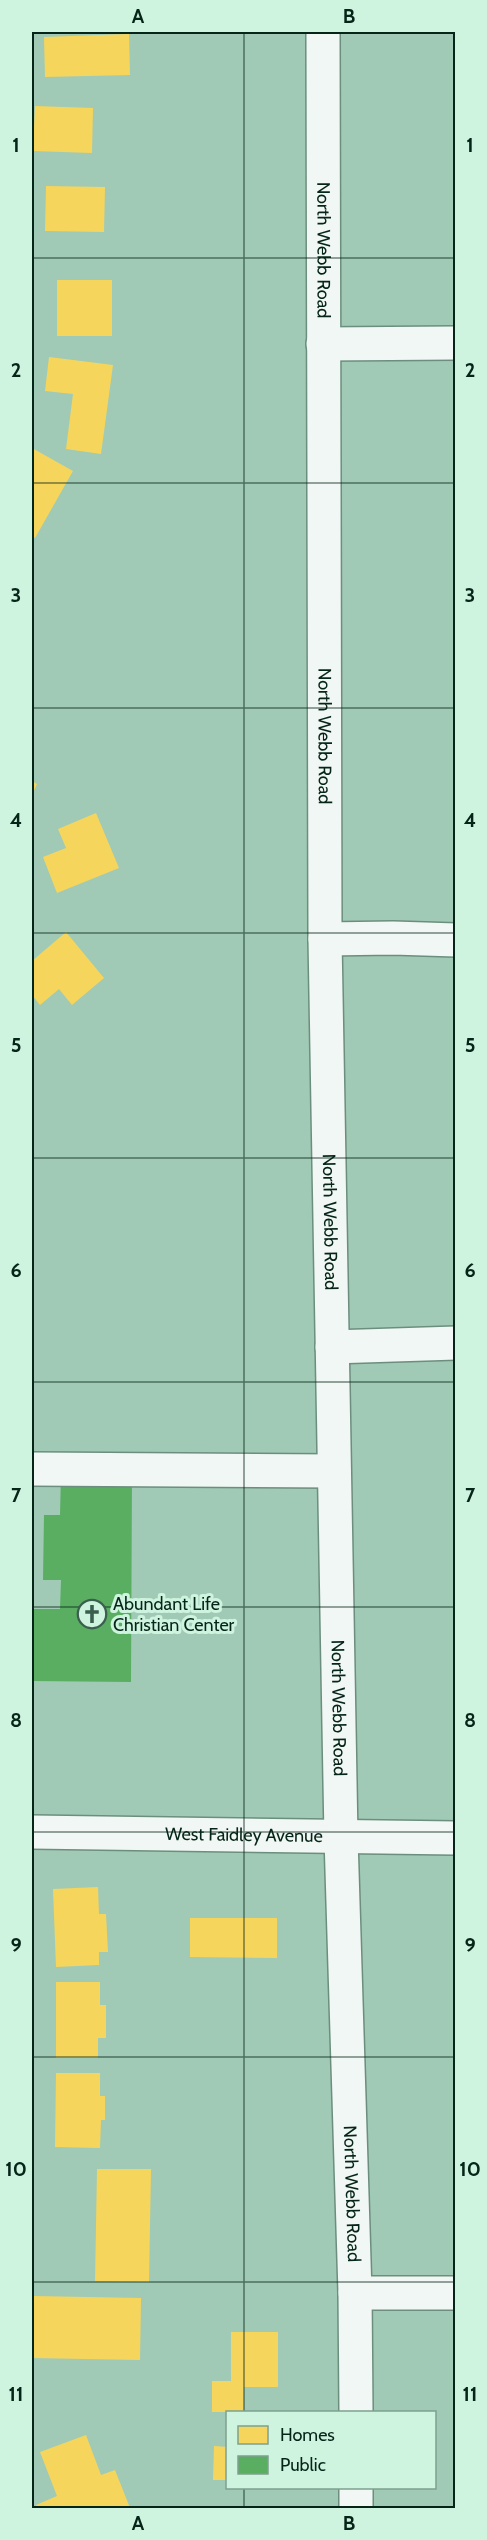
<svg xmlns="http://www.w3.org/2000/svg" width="487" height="2540" font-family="Cabin,sans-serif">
<rect width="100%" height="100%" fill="#a0cab5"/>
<path fill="#f6d55c" d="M 129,34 L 130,75 L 45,77 L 44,37 Z
M 35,106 L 93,108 L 92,153 L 33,151 Z
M 46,186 L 105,187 L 104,232 L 45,231 Z
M 57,280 L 112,280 L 112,336 L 57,336 Z
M 49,357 L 113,365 L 101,454 L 66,449 L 73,394 L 45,391 Z
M 32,448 L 73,471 L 35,538 L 32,536 Z
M 32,781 L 37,784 L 32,795 Z
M 96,813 L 119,868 L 57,893 L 43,857 L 66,848 L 58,829 Z
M 66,932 L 104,978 L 72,1005 L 59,989 L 40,1005 L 32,995 L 32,961 Z
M 98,1887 L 99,1914 L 106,1914 L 108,1952 L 99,1952 L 99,1965 L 56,1967 L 53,1889 Z
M 190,1918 L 277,1918 L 277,1958 L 190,1957 Z
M 56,1982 L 100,1982 L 100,2005 L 106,2005 L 106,2038 L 98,2038 L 98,2058 L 56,2058 Z
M 56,2073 L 100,2073 L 100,2096 L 105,2096 L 105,2120 L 101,2120 L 100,2148 L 55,2147 Z
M 97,2169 L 151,2169 L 149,2282 L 95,2281 Z
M 33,2296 L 141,2298 L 140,2360 L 32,2358 Z
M 231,2332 L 278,2332 L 278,2387 L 244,2387 L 244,2412 L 212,2412 L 212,2381 L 231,2381 Z
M 86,2435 L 101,2475 L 115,2470 L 130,2508 L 37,2508 L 36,2505 L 57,2496 L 40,2452 Z
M 214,2446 L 228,2447 L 228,2480 L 213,2480 Z"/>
<path fill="#5aae61" d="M 61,1474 L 132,1474 L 131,1682 L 32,1681 L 32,1609 L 60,1609 L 61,1580 L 43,1580 L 44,1515 L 60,1515 Z"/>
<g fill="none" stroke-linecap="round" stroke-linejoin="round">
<g stroke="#6c8e7e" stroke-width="36">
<g id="minor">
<path d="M 323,344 L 456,343"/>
<path d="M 325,939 L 393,938 L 456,940"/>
<path d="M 332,1347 L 456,1343"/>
<path d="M 32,1469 L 334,1471"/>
<path id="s1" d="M 32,1832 L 456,1838"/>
<path d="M 355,2293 L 456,2293"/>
</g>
</g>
<g stroke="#6c8e7e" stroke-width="36">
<g id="major">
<path id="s2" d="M 323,32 L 325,939 L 341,1838 L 355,2293 L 356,2412"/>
<path d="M 356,2488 L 356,2508"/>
</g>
</g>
<use href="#minor" stroke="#f1f7f4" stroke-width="33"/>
<use href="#major" stroke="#f1f7f4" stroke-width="33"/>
</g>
<path fill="none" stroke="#052518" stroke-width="1.5" stroke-opacity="0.55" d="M 244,32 L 244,2412M 32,258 L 456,258M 32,483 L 456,483M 32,708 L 456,708M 32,933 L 456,933M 32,1158 L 456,1158M 32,1382 L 456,1382M 32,1607 L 456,1607M 32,1832 L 456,1832M 32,2057 L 456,2057M 32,2282 L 456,2282M 244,2488 L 244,2508"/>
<defs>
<g id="church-ring" transform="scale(1.5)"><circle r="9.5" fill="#cef3df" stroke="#3b5f4f" stroke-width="1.5"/><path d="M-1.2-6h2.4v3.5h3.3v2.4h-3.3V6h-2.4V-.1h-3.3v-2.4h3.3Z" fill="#3b5f4f"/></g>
</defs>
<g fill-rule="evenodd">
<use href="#church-ring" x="92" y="1614"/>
</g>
<g text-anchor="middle" stroke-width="6" stroke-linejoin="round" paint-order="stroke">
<g font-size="18" fill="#052518" stroke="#cef3df">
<text dy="6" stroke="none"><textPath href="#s2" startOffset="218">North Webb Road</textPath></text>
<text dy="6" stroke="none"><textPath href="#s2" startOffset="704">North Webb Road</textPath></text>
<text dy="6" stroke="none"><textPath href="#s2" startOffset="1190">North Webb Road</textPath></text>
<text dy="6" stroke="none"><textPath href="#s2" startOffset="1676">North Webb Road</textPath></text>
<text dy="6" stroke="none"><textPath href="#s1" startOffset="212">West Faidley Avenue</textPath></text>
<text dy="6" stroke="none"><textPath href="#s2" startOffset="2162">North Webb Road</textPath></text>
</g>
<g font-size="18" fill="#052518" stroke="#cef3df" text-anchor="start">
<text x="113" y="1610">Abundant Life<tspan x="113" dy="21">Christian Center</tspan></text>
</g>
</g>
<rect width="487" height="2540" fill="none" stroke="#cef3df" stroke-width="66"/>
<rect x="226" y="2411" width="210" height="78" fill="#cef3df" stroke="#7ea18f" stroke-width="1.5"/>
<rect x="238" y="2426" width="30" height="18" fill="#f6d55c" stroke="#7ea18f" stroke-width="1.5"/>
<text x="280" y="2441" font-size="18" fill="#052518">Homes</text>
<rect x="238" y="2456" width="30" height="18" fill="#5aae61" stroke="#7ea18f" stroke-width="1.5"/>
<text x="280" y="2471" font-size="18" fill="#052518">Public</text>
<rect x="33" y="33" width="421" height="2474" fill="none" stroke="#052518" stroke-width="2"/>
<g font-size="20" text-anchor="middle" font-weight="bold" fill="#052518">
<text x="138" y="23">A</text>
<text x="349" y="23">B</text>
<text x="16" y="152">1</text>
<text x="470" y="152">1</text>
<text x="16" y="377">2</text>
<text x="470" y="377">2</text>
<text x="16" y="602">3</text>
<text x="470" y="602">3</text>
<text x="16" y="827">4</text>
<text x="470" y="827">4</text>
<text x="16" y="1052">5</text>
<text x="470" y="1052">5</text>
<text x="16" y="1277">6</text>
<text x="470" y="1277">6</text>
<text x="16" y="1502">7</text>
<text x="470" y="1502">7</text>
<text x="16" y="1727">8</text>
<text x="470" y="1727">8</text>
<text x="16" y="1952">9</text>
<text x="470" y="1952">9</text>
<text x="16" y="2176">10</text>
<text x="470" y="2176">10</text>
<text x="16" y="2401">11</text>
<text x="470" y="2401">11</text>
<text x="138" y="2530">A</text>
<text x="349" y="2530">B</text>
</g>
</svg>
